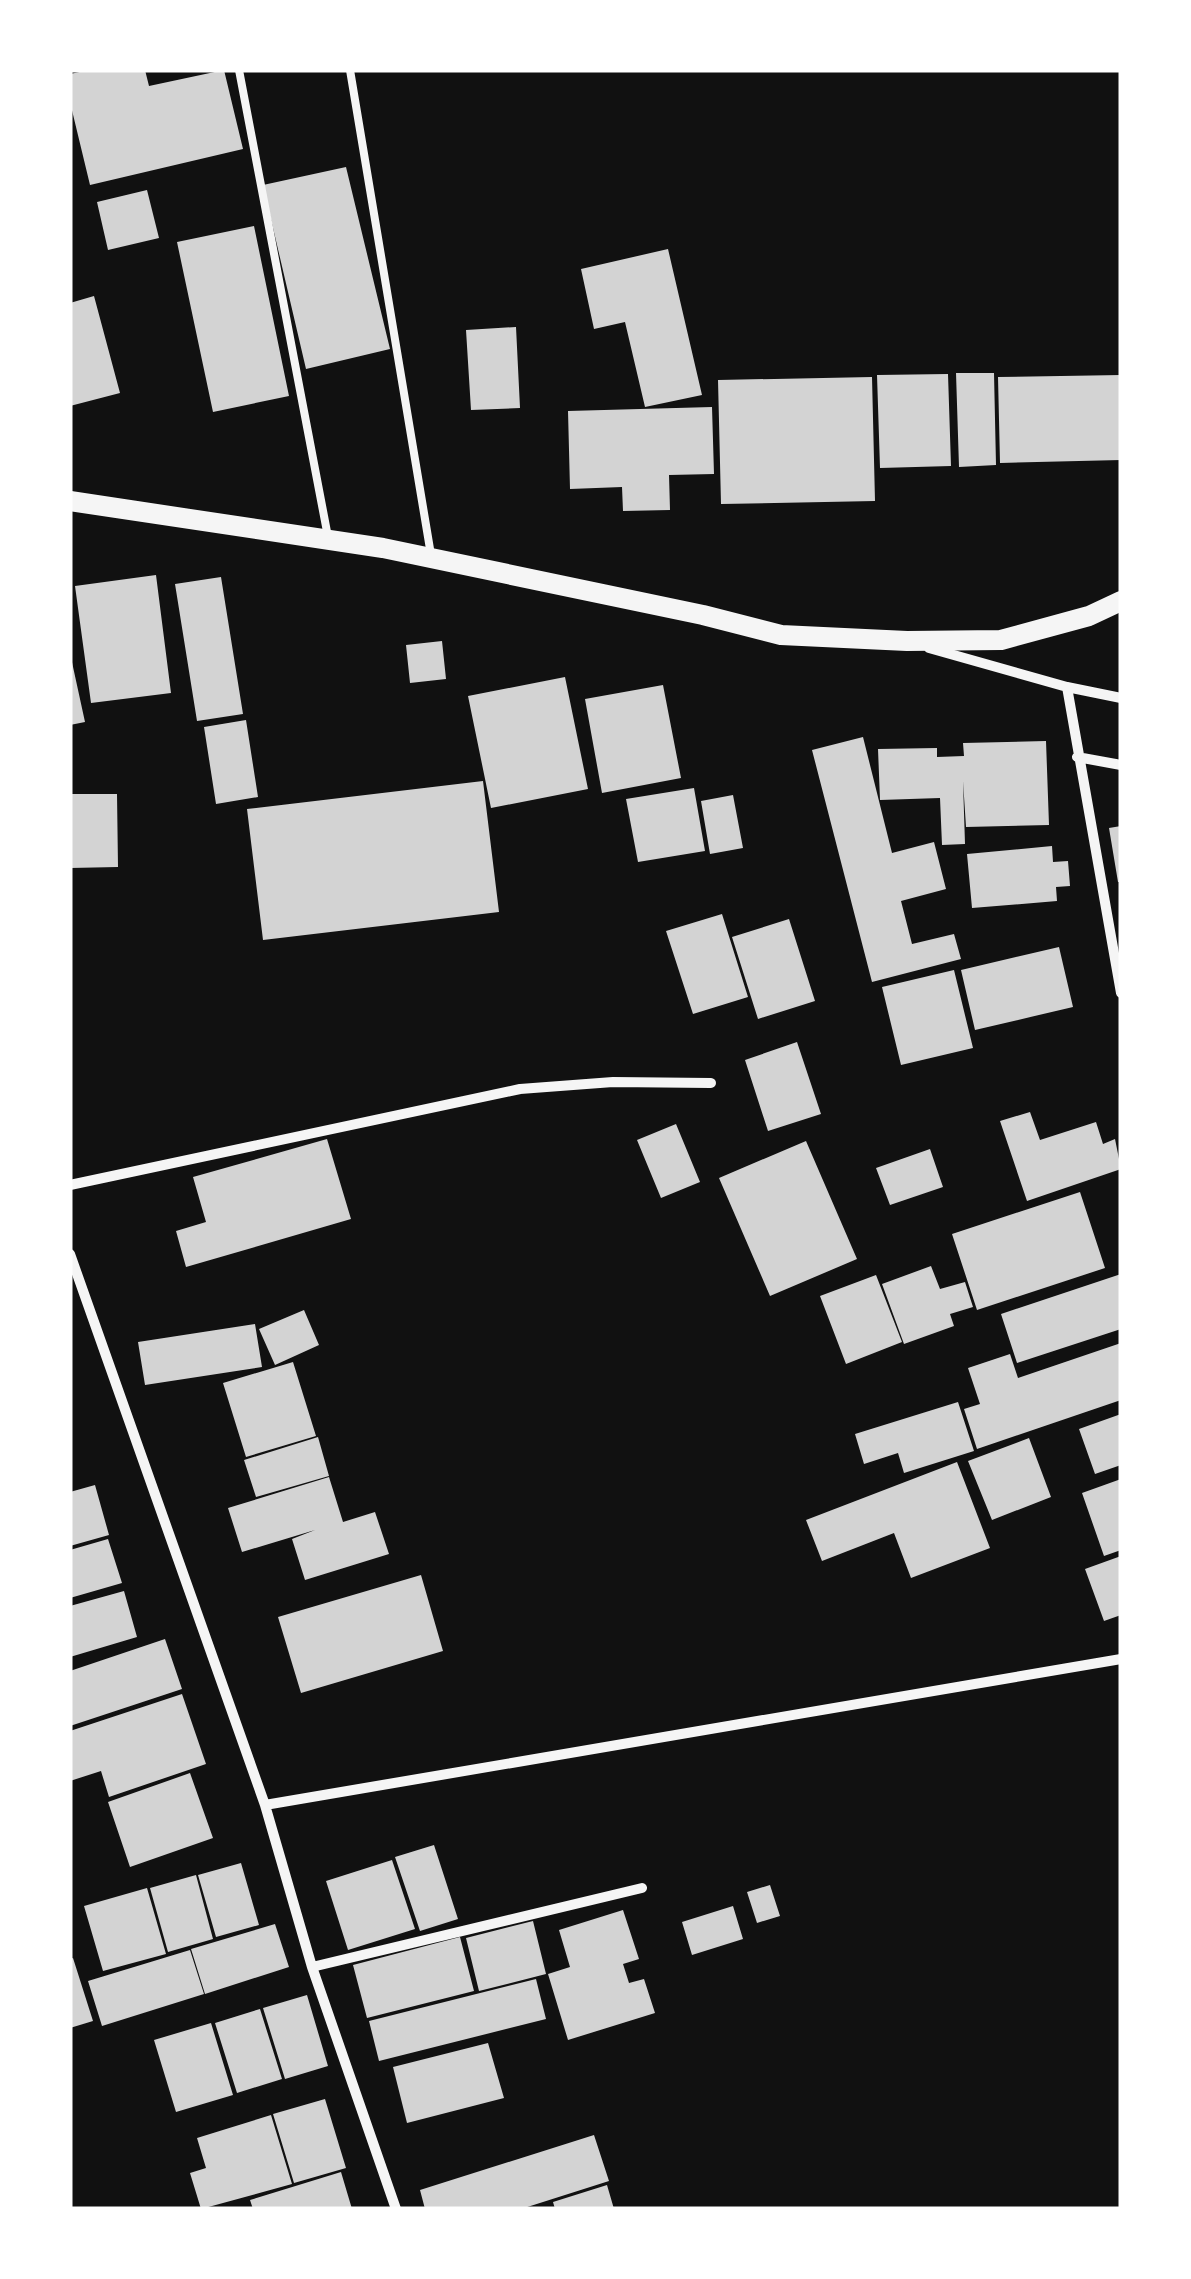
<svg xmlns="http://www.w3.org/2000/svg" width="1191" height="2279" font-family="Georgia,serif">
<rect width="100%" height="100%" fill="#111"/>
<path fill="#d3d3d3" d="M 89,70 L 145,70 L 149,86 L 224,70 L 243,149 L 90,185 L 70,102 L 70,74 Z
M 346,167 L 390,349 L 306,369 L 263,185 Z
M 147,190 L 159,238 L 108,250 L 97,202 Z
M 254,226 L 289,396 L 213,412 L 177,242 Z
M 668,249 L 702,395 L 645,407 L 625,322 L 594,329 L 581,269 Z
M 94,296 L 120,393 L 70,406 L 70,303 Z
M 516,327 L 520,408 L 471,410 L 466,330 Z
M 956,373 L 994,373 L 996,465 L 959,467 Z
M 948,374 L 951,466 L 880,468 L 877,375 Z
M 1121,375 L 1121,460 L 1000,463 L 998,377 Z
M 872,377 L 875,501 L 721,504 L 718,380 Z
M 712,407 L 714,474 L 669,475 L 670,510 L 623,511 L 622,487 L 570,489 L 568,411 Z
M 156,575 L 171,693 L 91,703 L 75,586 Z
M 221,577 L 243,714 L 197,721 L 175,584 Z
M 442,641 L 446,679 L 410,683 L 406,645 Z
M 70,653 L 85,722 L 70,725 Z
M 565,677 L 588,789 L 491,808 L 468,696 Z
M 663,685 L 681,778 L 602,793 L 585,699 Z
M 246,720 L 258,797 L 216,804 L 204,727 Z
M 863,737 L 892,853 L 934,842 L 946,889 L 901,901 L 912,944 L 954,934 L 961,959 L 872,982 L 812,750 Z
M 1046,741 L 1049,825 L 966,827 L 963,781 L 965,844 L 942,845 L 940,798 L 880,800 L 878,749 L 937,748 L 937,757 L 964,756 L 963,743 Z
M 483,781 L 499,912 L 263,940 L 247,809 Z
M 694,788 L 705,851 L 638,862 L 626,799 Z
M 70,794 L 117,794 L 118,867 L 70,868 Z
M 733,795 L 743,848 L 710,854 L 701,801 Z
M 1121,826 L 1121,882 L 1118,882 L 1109,828 Z
M 1052,846 L 1053,862 L 1068,861 L 1070,886 L 1056,887 L 1057,901 L 972,908 L 967,854 Z
M 722,914 L 748,997 L 693,1014 L 666,931 Z
M 789,919 L 815,1001 L 758,1019 L 732,937 Z
M 1059,947 L 1073,1007 L 975,1030 L 961,970 Z
M 954,970 L 973,1048 L 901,1065 L 882,987 Z
M 797,1042 L 821,1114 L 768,1131 L 745,1060 Z
M 1030,1112 L 1040,1140 L 1096,1122 L 1103,1144 L 1115,1139 L 1121,1169 L 1027,1201 L 1000,1121 Z
M 676,1124 L 700,1182 L 661,1198 L 637,1140 Z
M 327,1139 L 351,1219 L 186,1267 L 176,1231 L 206,1222 L 193,1177 Z
M 806,1141 L 857,1259 L 770,1296 L 719,1178 Z
M 930,1149 L 943,1187 L 890,1205 L 876,1168 Z
M 1080,1192 L 1105,1268 L 977,1310 L 952,1234 Z
M 931,1266 L 940,1289 L 965,1282 L 973,1307 L 950,1314 L 954,1326 L 904,1344 L 882,1284 Z
M 1121,1274 L 1121,1329 L 1017,1363 L 1001,1314 Z
M 876,1275 L 902,1342 L 846,1364 L 820,1296 Z
M 304,1310 L 319,1345 L 275,1365 L 259,1329 Z
M 255,1324 L 262,1367 L 145,1385 L 138,1342 Z
M 1121,1343 L 1121,1400 L 977,1449 L 964,1409 L 980,1404 L 968,1368 L 1010,1354 L 1018,1378 Z
M 293,1362 L 316,1436 L 246,1457 L 223,1383 Z
M 958,1402 L 974,1451 L 904,1473 L 898,1453 L 864,1464 L 855,1434 Z
M 1121,1414 L 1121,1465 L 1095,1474 L 1079,1429 Z
M 318,1437 L 329,1476 L 256,1497 L 244,1460 Z
M 1029,1438 L 1051,1497 L 992,1520 L 968,1461 Z
M 957,1462 L 990,1548 L 911,1578 L 894,1533 L 822,1561 L 806,1520 Z
M 329,1477 L 343,1522 L 375,1512 L 389,1554 L 305,1580 L 292,1539 L 315,1530 L 242,1552 L 228,1508 Z
M 1121,1479 L 1121,1550 L 1104,1556 L 1082,1493 Z
M 95,1485 L 109,1535 L 70,1546 L 70,1492 Z
M 108,1539 L 122,1583 L 70,1598 L 70,1550 Z
M 1121,1556 L 1121,1615 L 1104,1621 L 1085,1569 Z
M 421,1575 L 443,1651 L 301,1693 L 278,1617 Z
M 124,1591 L 137,1637 L 70,1657 L 70,1606 Z
M 165,1639 L 182,1689 L 70,1726 L 70,1671 Z
M 182,1694 L 206,1764 L 109,1797 L 101,1771 L 70,1781 L 70,1731 Z
M 190,1773 L 213,1838 L 130,1867 L 108,1802 Z
M 434,1845 L 458,1919 L 420,1931 L 395,1857 Z
M 392,1860 L 415,1929 L 348,1950 L 326,1881 Z
M 241,1863 L 259,1925 L 216,1937 L 198,1875 Z
M 196,1875 L 213,1939 L 168,1952 L 150,1888 Z
M 770,1885 L 780,1916 L 757,1923 L 747,1892 Z
M 147,1888 L 166,1954 L 103,1971 L 84,1906 Z
M 733,1906 L 743,1939 L 692,1955 L 682,1922 Z
M 623,1910 L 639,1959 L 623,1964 L 629,1983 L 644,1979 L 655,2013 L 568,2040 L 548,1974 L 570,1967 L 559,1930 Z
M 533,1921 L 546,1974 L 479,1991 L 466,1938 Z
M 275,1924 L 289,1967 L 205,1994 L 191,1949 Z
M 460,1937 L 474,1991 L 367,2018 L 353,1965 Z
M 190,1950 L 204,1994 L 102,2026 L 88,1981 Z
M 73,1958 L 93,2021 L 70,2028 L 70,1959 Z
M 536,1979 L 546,2019 L 379,2061 L 369,2021 Z
M 307,1995 L 328,2066 L 285,2079 L 263,2008 Z
M 260,2009 L 282,2079 L 237,2093 L 215,2023 Z
M 211,2023 L 233,2095 L 176,2112 L 154,2040 Z
M 488,2043 L 504,2098 L 407,2123 L 393,2067 Z
M 325,2099 L 346,2168 L 294,2183 L 273,2114 Z
M 271,2115 L 292,2184 L 201,2209 L 190,2173 L 206,2168 L 197,2138 Z
M 594,2135 L 609,2181 L 521,2209 L 425,2209 L 420,2190 Z
M 341,2172 L 352,2209 L 253,2209 L 250,2200 Z
M 607,2185 L 614,2209 L 555,2209 L 553,2202 Z"/>
<g fill="none" stroke-linecap="round" stroke-linejoin="round">
<path stroke="#f5f5f5" stroke-width="8" d="M 239,70 L 328,537
M 350,70 L 431,555"/>
<path stroke="#f5f5f5" stroke-width="10" d="M 929,648 L 1067,687 L 1121,698
M 1067,687 L 1121,993
M 1077,757 L 1121,765
M 70,1185 L 520,1089 L 613,1082 L 711,1083
M 70,1254 L 265,1805 L 312,1967 L 396,2209
M 265,1805 L 1121,1659
M 312,1967 L 642,1888"/>
<path stroke="#f5f5f5" stroke-width="20" d="M 70,501 L 383,548 L 703,615 L 781,635 L 907,641 L 1001,640 L 1089,616 L 1121,601"/>
</g>
<rect width="1191" height="2279" fill="none" stroke="#ffffff" stroke-width="145"/>
</svg>
